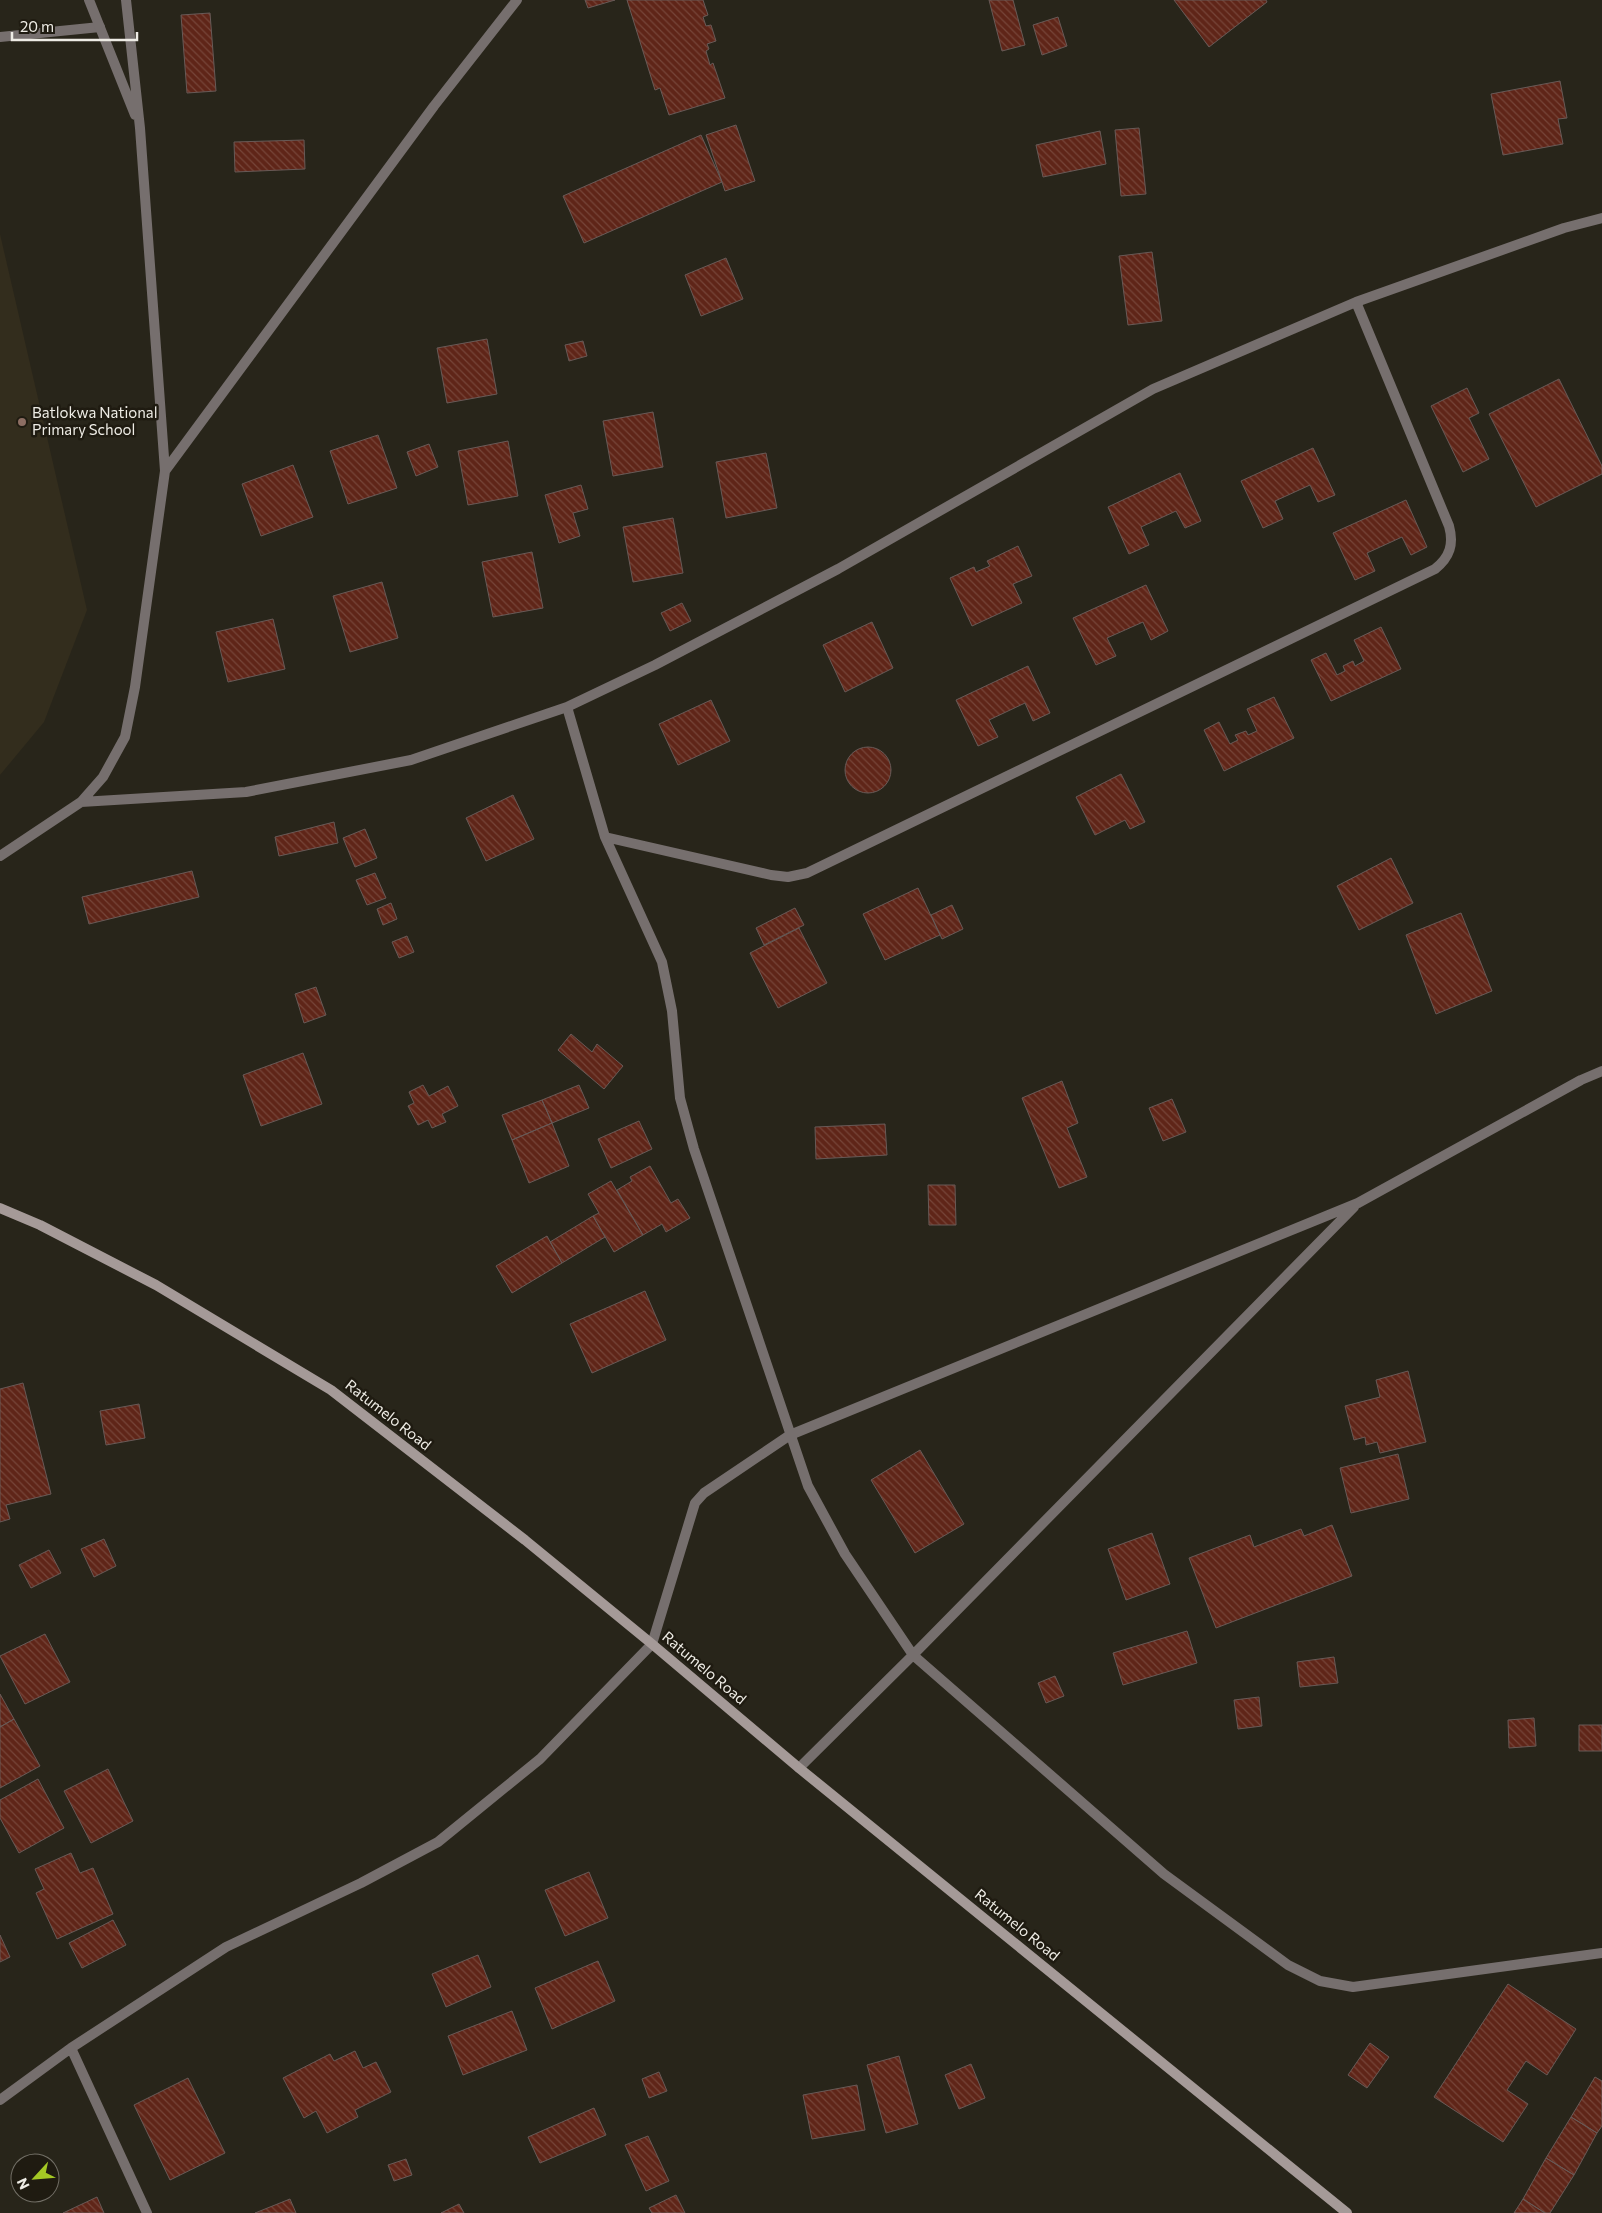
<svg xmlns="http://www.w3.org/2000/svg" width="1602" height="2213" font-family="Commissioner,sans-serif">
<defs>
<pattern id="building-back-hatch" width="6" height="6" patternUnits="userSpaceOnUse" patternTransform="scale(1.25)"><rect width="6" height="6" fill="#5f2518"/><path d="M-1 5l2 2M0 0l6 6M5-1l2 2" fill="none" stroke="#764539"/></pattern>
</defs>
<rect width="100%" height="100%" fill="#28251a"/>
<path fill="#332d1d" d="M 0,234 L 87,610 L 44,722 L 0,775 Z"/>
<path fill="url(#building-back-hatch)" stroke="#685a57" d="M 585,0 L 615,0 L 588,8 Z
M 627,0 L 703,0 L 708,15 L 703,17 L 706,26 L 711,25 L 716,41 L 707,44 L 709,49 L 706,51 L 710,65 L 713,63 L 725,98 L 669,115 L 660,88 L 655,90 Z
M 989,0 L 1013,0 L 1025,45 L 1002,51 Z
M 1174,0 L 1266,0 L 1267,2 L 1209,47 Z
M 210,13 L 216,91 L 187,93 L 181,15 Z
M 1058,17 L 1067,46 L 1042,55 L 1033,25 Z
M 1560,81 L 1567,118 L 1558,119 L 1563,144 L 1503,155 L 1491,94 Z
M 736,125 L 755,181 L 725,191 L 706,135 Z
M 1139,128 L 1146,194 L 1121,196 L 1115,130 Z
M 1100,131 L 1106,164 L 1043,177 L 1036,145 Z
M 701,135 L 722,182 L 584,243 L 563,196 Z
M 304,140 L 305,169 L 235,172 L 234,142 Z
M 1152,252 L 1162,321 L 1128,325 L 1119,256 Z
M 726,258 L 743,299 L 701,316 L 685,275 Z
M 487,339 L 497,394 L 447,403 L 437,348 Z
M 583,341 L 587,356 L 569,361 L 565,345 Z
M 1559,379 L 1602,466 L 1602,474 L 1536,507 L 1489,414 Z
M 1467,388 L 1479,413 L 1469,418 L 1489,459 L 1463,472 L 1431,406 Z
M 653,412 L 663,467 L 613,476 L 603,421 Z
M 378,435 L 397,488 L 348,504 L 330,451 Z
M 508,441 L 518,496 L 468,505 L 458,451 Z
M 429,444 L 438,467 L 416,476 L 407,452 Z
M 1313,448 L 1335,495 L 1318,502 L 1310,485 L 1275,501 L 1283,519 L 1263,528 L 1241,481 Z
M 766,453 L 777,508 L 726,518 L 716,462 Z
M 293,465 L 313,517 L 261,536 L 242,484 Z
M 1180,473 L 1201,521 L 1185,528 L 1176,511 L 1141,527 L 1149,545 L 1129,554 L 1108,507 Z
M 581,485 L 588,509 L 573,513 L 580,536 L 559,543 L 545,495 Z
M 1406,500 L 1427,547 L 1411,555 L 1402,537 L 1367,553 L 1375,571 L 1355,580 L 1333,533 Z
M 673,518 L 683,573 L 633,582 L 623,527 Z
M 1018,546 L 1032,576 L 1013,584 L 1022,603 L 972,626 L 950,578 L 974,567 L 976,572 L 990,566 L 987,561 Z
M 532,552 L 543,608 L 493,617 L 482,562 Z
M 382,582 L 398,638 L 350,652 L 333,596 Z
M 1146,585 L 1168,631 L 1151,640 L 1143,622 L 1107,638 L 1116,656 L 1096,665 L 1073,618 Z
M 682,603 L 691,621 L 670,631 L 661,613 Z
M 273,619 L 285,669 L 228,682 L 216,632 Z
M 872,622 L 893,668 L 845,692 L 823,645 Z
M 1381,627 L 1401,669 L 1331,701 L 1311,660 L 1326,653 L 1337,675 L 1345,671 L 1343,666 L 1353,661 L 1355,666 L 1364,661 L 1354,640 Z
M 1028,666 L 1050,713 L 1033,721 L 1025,703 L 989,720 L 998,737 L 978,746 L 956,700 Z
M 1274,697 L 1294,738 L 1224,771 L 1204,730 L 1219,722 L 1230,744 L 1238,740 L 1235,735 L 1246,731 L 1248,735 L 1257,731 L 1247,709 Z
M 711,700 L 730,741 L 678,765 L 659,724 Z
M845 770a23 23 0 1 1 46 0a23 23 0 1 1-46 0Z
M 1121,774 L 1145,822 L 1130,829 L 1125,820 L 1095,835 L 1076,797 Z
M 513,795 L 534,839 L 486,861 L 466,818 Z
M 334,822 L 338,843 L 279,856 L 275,837 Z
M 365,829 L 377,858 L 355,867 L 343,838 Z
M 1391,858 L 1413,903 L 1359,930 L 1337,886 Z
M 192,871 L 199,897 L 89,924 L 82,897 Z
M 375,873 L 386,898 L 367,905 L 356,880 Z
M 918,888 L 940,935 L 885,960 L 863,914 Z
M 391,903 L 397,919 L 383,925 L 377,909 Z
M 952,905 L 963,929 L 942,939 L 931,915 Z
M 795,908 L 804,925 L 764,945 L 756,928 Z
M 1461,913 L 1492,991 L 1436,1014 L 1406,935 Z
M 799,928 L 827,983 L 778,1008 L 750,953 Z
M 407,936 L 414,952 L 399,958 L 392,942 Z
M 316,987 L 326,1015 L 304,1023 L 295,994 Z
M 571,1034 L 592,1052 L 597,1044 L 623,1066 L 604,1089 L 558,1050 Z
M 303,1053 L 322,1104 L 261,1126 L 243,1075 Z
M 1062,1081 L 1078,1123 L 1067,1128 L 1087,1177 L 1059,1188 L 1022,1098 Z
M 423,1085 L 429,1096 L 448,1086 L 458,1106 L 442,1114 L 446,1122 L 432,1128 L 428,1120 L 418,1125 L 408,1106 L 414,1103 L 409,1092 Z
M 579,1085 L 589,1108 L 552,1123 L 542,1100 Z
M 1172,1099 L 1186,1132 L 1163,1141 L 1149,1108 Z
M 542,1100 L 552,1123 L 512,1140 L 502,1115 Z
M 639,1121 L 652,1149 L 611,1168 L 598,1139 Z
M 552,1123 L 569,1166 L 529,1183 L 512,1140 Z
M 885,1124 L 887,1155 L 816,1159 L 815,1127 Z
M 650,1166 L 671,1203 L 678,1199 L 690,1218 L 666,1232 L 662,1224 L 643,1235 L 617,1190 L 632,1181 L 630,1177 Z
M 611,1181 L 643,1235 L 614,1252 L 593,1216 L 599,1213 L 588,1194 Z
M 928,1185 L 955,1185 L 956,1225 L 929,1225 Z
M 593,1216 L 605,1237 L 562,1263 L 550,1242 Z
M 547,1236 L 562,1263 L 512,1293 L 496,1266 Z
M 645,1291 L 666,1340 L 592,1373 L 570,1324 Z
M 1408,1371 L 1426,1442 L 1380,1453 L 1377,1442 L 1366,1445 L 1365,1437 L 1354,1440 L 1345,1406 L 1380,1397 L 1376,1380 Z
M 23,1383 L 51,1494 L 6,1505 L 10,1519 L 0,1522 L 0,1389 Z
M 139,1404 L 145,1438 L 106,1445 L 100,1411 Z
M 920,1450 L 964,1524 L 915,1553 L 871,1480 Z
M 1398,1454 L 1409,1499 L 1351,1513 L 1340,1468 Z
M 1332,1525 L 1352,1576 L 1216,1628 L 1189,1558 L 1250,1535 L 1254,1547 L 1301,1529 L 1304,1536 Z
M 1152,1533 L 1170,1584 L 1126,1600 L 1108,1549 Z
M 104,1539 L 116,1566 L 94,1577 L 81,1549 Z
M 49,1550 L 61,1573 L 31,1588 L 19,1565 Z
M 1187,1631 L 1197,1663 L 1123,1685 L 1113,1653 Z
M 45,1634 L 70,1682 L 25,1704 L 0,1656 Z
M 1334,1657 L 1338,1683 L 1300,1687 L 1297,1662 Z
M 1055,1676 L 1064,1696 L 1046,1703 L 1038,1683 Z
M 0,1694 L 14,1719 L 0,1727 Z
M 1259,1697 L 1262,1726 L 1238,1729 L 1234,1700 Z
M 1534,1718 L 1536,1746 L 1509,1748 L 1508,1720 Z
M 14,1719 L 40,1766 L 0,1788 L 0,1727 Z
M 1579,1725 L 1602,1725 L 1602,1751 L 1579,1751 Z
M 108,1769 L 133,1821 L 91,1843 L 64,1791 Z
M 38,1779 L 64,1828 L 19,1853 L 0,1818 L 0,1800 Z
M 71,1853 L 80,1873 L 93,1868 L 113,1914 L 57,1939 L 36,1893 L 44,1889 L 35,1869 Z
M 589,1872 L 608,1918 L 565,1936 L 545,1890 Z
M 113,1920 L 126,1945 L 82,1968 L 69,1943 Z
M 0,1935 L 10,1957 L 0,1962 Z
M 478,1955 L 491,1987 L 446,2007 L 432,1974 Z
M 598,1961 L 615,2001 L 552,2029 L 535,1988 Z
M 1508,1984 L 1576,2029 L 1547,2075 L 1526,2061 L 1507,2090 L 1528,2104 L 1503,2142 L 1434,2097 Z
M 512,2011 L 527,2050 L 463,2075 L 448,2036 Z
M 1370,2043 L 1389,2057 L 1367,2088 L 1348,2075 Z
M 355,2051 L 363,2068 L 376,2062 L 391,2092 L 355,2110 L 358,2117 L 327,2133 L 316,2111 L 304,2118 L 283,2078 L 330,2054 L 334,2061 Z
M 899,2056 L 918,2124 L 886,2133 L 867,2065 Z
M 971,2064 L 985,2098 L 959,2109 L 945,2075 Z
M 659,2072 L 667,2091 L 649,2098 L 642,2079 Z
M 1595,2077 L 1602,2081 L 1602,2126 L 1597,2133 L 1571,2117 Z
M 188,2078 L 225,2153 L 170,2180 L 134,2105 Z
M 857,2085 L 865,2130 L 812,2139 L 803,2095 Z
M 594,2108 L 606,2135 L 540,2163 L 528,2137 Z
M 1571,2117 L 1597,2133 L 1574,2175 L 1546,2158 Z
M 648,2136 L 669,2181 L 646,2191 L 625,2145 Z
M 1546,2158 L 1574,2175 L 1550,2213 L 1545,2213 L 1523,2199 Z
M 406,2159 L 412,2175 L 394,2181 L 388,2165 Z
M 676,2195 L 685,2213 L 652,2213 L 649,2208 Z
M 97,2197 L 104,2213 L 63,2213 Z
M 290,2199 L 296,2213 L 255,2213 Z
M 1523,2199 L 1545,2213 L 1514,2213 Z
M 459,2204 L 464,2213 L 441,2213 Z"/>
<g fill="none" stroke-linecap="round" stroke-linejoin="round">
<path stroke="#766f6e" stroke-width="10" d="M 0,37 L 100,27"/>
<path stroke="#766f6e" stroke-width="10" d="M 89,0 L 135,115
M 126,0 L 140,128 L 165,471
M 567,707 L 605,837 L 662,962 L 672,1011 L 680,1098 L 694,1149 L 808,1486 L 845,1554 L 913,1655 L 1164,1874 L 1288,1965 L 1320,1981 L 1353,1987 L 1602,1953
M 81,802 L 246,792 L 411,760 L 567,707 L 655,665 L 838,569 L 1153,389 L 1356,302 L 1564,228 L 1602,218
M 605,837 L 771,875 L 788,877 L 807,873 L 1435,569 C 1450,557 1454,544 1449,526 L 1356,302
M 0,856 L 81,802 L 103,777 L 125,737 L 135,687 L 165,471 L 434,106 L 517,0
M 799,1768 L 913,1655 L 1354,1207
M 71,2048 L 147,2213
M 0,2100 L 71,2048 L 226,1947 L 361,1883 L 438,1842 L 540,1759 L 652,1644 L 695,1503 L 704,1493 L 790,1435 L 1358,1203 L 1581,1080 L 1602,1071"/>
<path stroke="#a59a98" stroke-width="10" d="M 0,1208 L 40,1225 L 156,1285 L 331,1390 L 525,1540 L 652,1644 L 799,1768 L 1347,2213"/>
</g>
<circle fill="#8d6e63" stroke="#1f1b11" stroke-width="2" cx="22" cy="422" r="5"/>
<g text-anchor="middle" stroke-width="5" stroke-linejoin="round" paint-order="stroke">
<g font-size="15" fill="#eeece5" stroke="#1f1b11" text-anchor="start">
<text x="32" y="418">Batlokwa National<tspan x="32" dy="17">Primary School</tspan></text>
</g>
<g font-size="15" fill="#eeece5" stroke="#1f1b11">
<text transform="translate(388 1415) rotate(38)" y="5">Ratumelo Road</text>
<text transform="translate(704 1668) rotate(40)" y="5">Ratumelo Road</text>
<text transform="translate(1017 1925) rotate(39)" y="5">Ratumelo Road</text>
</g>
</g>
<g transform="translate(35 2178) rotate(244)"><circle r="24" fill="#1f1b11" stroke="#726f66"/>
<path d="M0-4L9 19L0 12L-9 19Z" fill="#a4c824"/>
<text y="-8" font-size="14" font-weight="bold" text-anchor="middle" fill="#eeece5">N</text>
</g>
<path d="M12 32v8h125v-8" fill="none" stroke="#eeece5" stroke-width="2.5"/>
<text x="20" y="32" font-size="15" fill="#eeece5" stroke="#1f1b11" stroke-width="4" paint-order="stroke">20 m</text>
</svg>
